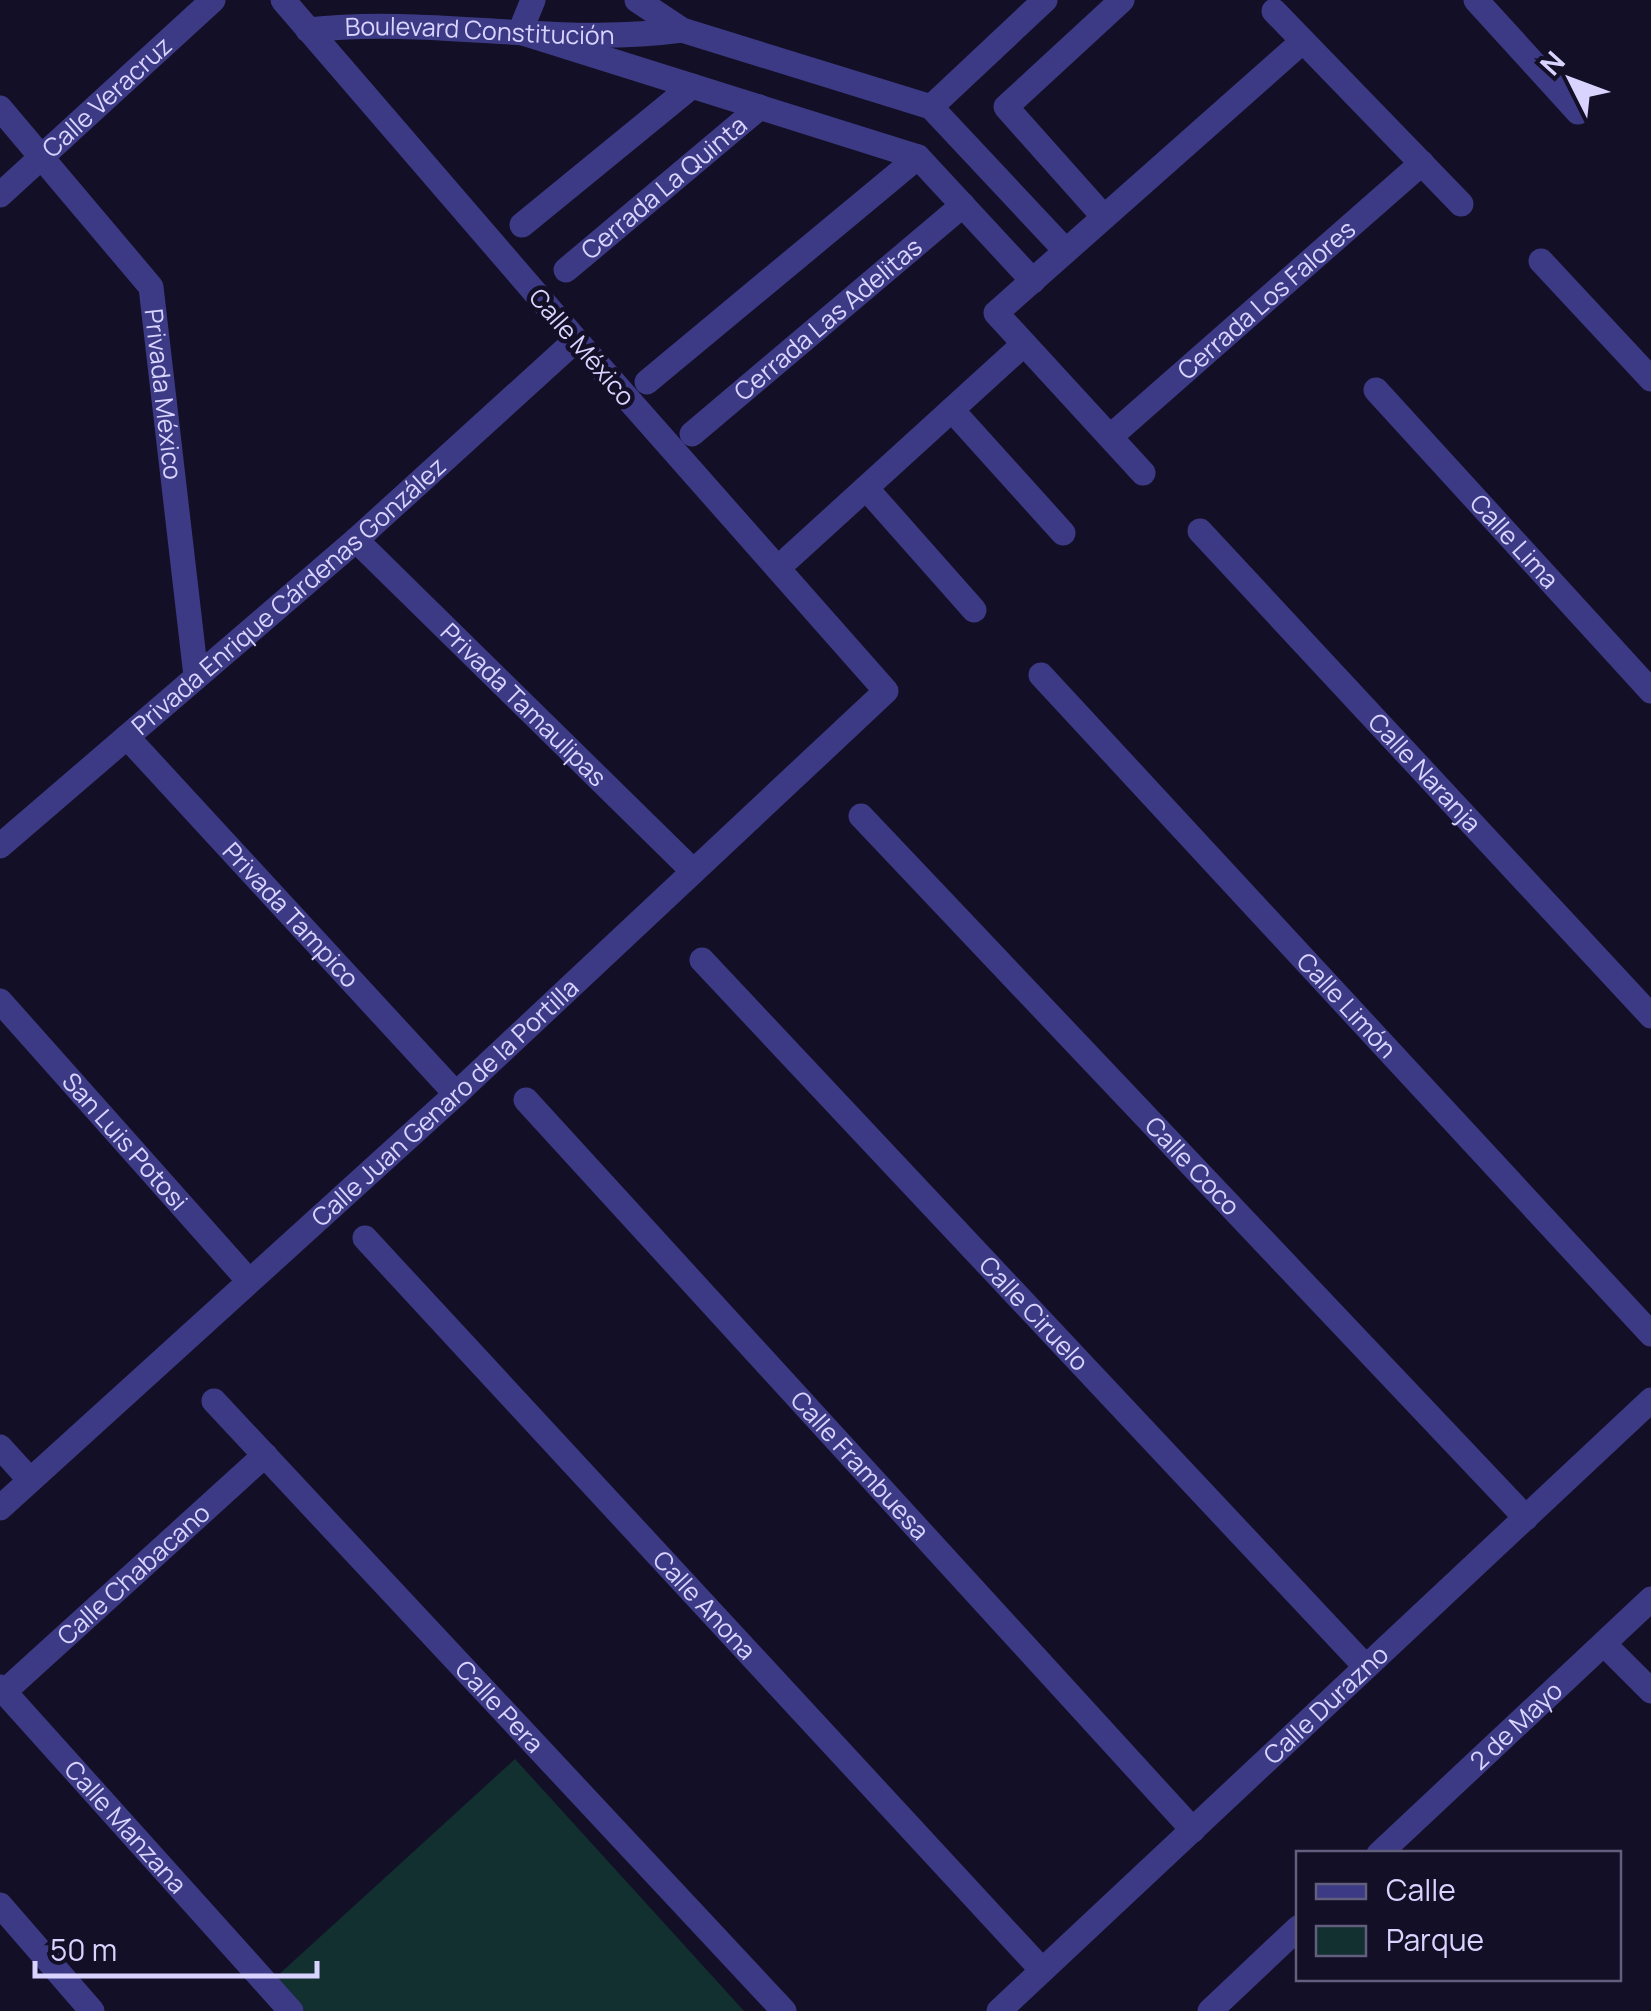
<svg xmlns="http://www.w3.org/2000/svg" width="1651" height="2011" font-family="Manrope,sans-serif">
<rect width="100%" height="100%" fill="#130f26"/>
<path fill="#12302f" d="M 515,1759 L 744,2011 L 305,2011 L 275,1978 Z"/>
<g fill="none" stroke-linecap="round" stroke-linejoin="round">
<g stroke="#3d3a85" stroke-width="25">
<path d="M 533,0 L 520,32 L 918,157 L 1033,281"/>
<path d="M 637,0 L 682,30 L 931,107 L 1045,0"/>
<path d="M 1476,0 L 1578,112"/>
<path d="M 1274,11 L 1461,204"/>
<path id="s1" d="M 308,30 C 432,16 558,47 682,30"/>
<path d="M 931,107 L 1066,251"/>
<path id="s2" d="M 0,108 L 151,287 L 196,676"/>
<path id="s3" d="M 0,195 L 213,0"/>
<path d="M 1104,217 L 1006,107 L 1122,0"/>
<path d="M 522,225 L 692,86"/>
<path d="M 1541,261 L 1651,379"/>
<path id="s4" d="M 566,270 L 760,107"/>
<path d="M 647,382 L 918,157"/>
<path id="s5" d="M 1376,390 L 1651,691"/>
<path d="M 952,410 L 1063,533"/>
<path id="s6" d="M 692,434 L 963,205"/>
<path id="s7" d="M 1110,437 L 1422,163"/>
<path d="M 1143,473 L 996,313 L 1303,41"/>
<path d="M 866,488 L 974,610"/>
<path id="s8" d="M 1200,531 L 1651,1016"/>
<path id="s9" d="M 356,540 L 692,870"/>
<path d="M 789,558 L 1024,344"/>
<path id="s10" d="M 1041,675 L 1651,1334"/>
<path id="s11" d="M 127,737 L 456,1094"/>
<path id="s12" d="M 861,816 L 1526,1518"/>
<path id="s13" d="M 0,846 L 356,540 L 576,340"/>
<path id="s14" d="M 702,960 L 1366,1667"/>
<path id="s15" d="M 0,1001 L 249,1281"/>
<path id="s16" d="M 526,1100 L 1193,1830"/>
<path id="s17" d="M 365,1238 L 1042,1970"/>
<path id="s18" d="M 214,1401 L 784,2011"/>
<path d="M 0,1447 L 30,1480"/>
<path id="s19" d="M 0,1508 L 456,1094 L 886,691 L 576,340 L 283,0"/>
<path d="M 1604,1644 L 1651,1691"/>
<path id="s20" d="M 0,1687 L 291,2011"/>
<path id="s21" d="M 4,1692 L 265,1455"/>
<path id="s22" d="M 1379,1854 L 1651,1599"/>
<path d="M 0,1905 L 92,2011"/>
<path id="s23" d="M 999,2011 L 1651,1400"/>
<path d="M 1210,2011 L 1298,1928"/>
</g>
</g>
<g text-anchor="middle" stroke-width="9" stroke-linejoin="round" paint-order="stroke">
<g font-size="25" fill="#d9d4ff" stroke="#130f26">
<text dy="9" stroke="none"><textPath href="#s1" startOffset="172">Boulevard Constitución</textPath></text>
<text dy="9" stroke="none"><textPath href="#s3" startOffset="145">Calle Veracruz</textPath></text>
<text dy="9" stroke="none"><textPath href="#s4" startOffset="128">Cerrada La Quinta</textPath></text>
<text dy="9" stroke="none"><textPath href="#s7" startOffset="208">Cerrada Los Falores</textPath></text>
<text dy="9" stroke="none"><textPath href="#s6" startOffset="178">Cerrada Las Adelitas</textPath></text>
<text transform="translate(582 347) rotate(49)" y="9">Calle México</text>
<text dy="9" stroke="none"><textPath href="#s2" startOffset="342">Privada México</textPath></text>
<text dy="9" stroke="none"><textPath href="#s5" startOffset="205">Calle Lima</textPath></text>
<text dy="9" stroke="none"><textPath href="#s13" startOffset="382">Privada Enrique Cárdenas González</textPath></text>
<text dy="9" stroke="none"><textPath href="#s9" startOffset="235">Privada Tamaulipas</textPath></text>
<text dy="9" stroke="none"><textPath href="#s8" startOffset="330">Calle Naranja</textPath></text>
<text dy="9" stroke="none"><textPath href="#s11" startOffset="242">Privada Tampico</textPath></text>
<text dy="9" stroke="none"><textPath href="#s10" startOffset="450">Calle Limón</textPath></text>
<text dy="9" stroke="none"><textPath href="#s19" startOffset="602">Calle Juan Genaro de la Portilla</textPath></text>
<text dy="9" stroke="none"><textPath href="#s15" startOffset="188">San Luis Potosi</textPath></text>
<text dy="9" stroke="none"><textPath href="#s12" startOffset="482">Calle Coco</textPath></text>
<text dy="9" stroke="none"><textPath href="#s14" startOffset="485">Calle Ciruelo</textPath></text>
<text dy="9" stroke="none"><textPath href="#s16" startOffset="495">Calle Frambuesa</textPath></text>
<text dy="9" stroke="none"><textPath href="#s21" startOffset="175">Calle Chabacano</textPath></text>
<text dy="9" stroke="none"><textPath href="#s17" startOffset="500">Calle Anona</textPath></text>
<text dy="9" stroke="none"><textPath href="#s18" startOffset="418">Calle Pera</textPath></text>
<text dy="9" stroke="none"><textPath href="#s23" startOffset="448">Calle Durazno</textPath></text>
<text dy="9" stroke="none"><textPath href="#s22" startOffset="188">2 de Mayo</textPath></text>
<text dy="9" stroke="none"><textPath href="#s20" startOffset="188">Calle Manzana</textPath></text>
</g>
</g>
<rect x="1296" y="1851" width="325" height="130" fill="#130f26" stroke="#625e7d" stroke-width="2.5"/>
<rect x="1316" y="1884" width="50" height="15" fill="#3d3a85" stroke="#625e7d" stroke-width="2.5"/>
<text x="1386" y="1901" font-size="30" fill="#d9d4ff">Calle</text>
<rect x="1316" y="1926" width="50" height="30" fill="#12302f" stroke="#625e7d" stroke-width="2.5"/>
<text x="1386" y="1951" font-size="30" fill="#d9d4ff">Parque</text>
<g transform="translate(1571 80) rotate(312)" stroke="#130f26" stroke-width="8" paint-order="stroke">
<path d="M0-8L18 38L0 25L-18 38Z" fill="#d9d4ff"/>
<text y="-15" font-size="28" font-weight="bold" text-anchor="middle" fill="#d9d4ff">N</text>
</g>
<path d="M35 1961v15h282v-15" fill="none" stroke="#d9d4ff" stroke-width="5"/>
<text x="50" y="1961" font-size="30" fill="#d9d4ff" stroke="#130f26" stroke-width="8" paint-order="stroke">50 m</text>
</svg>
